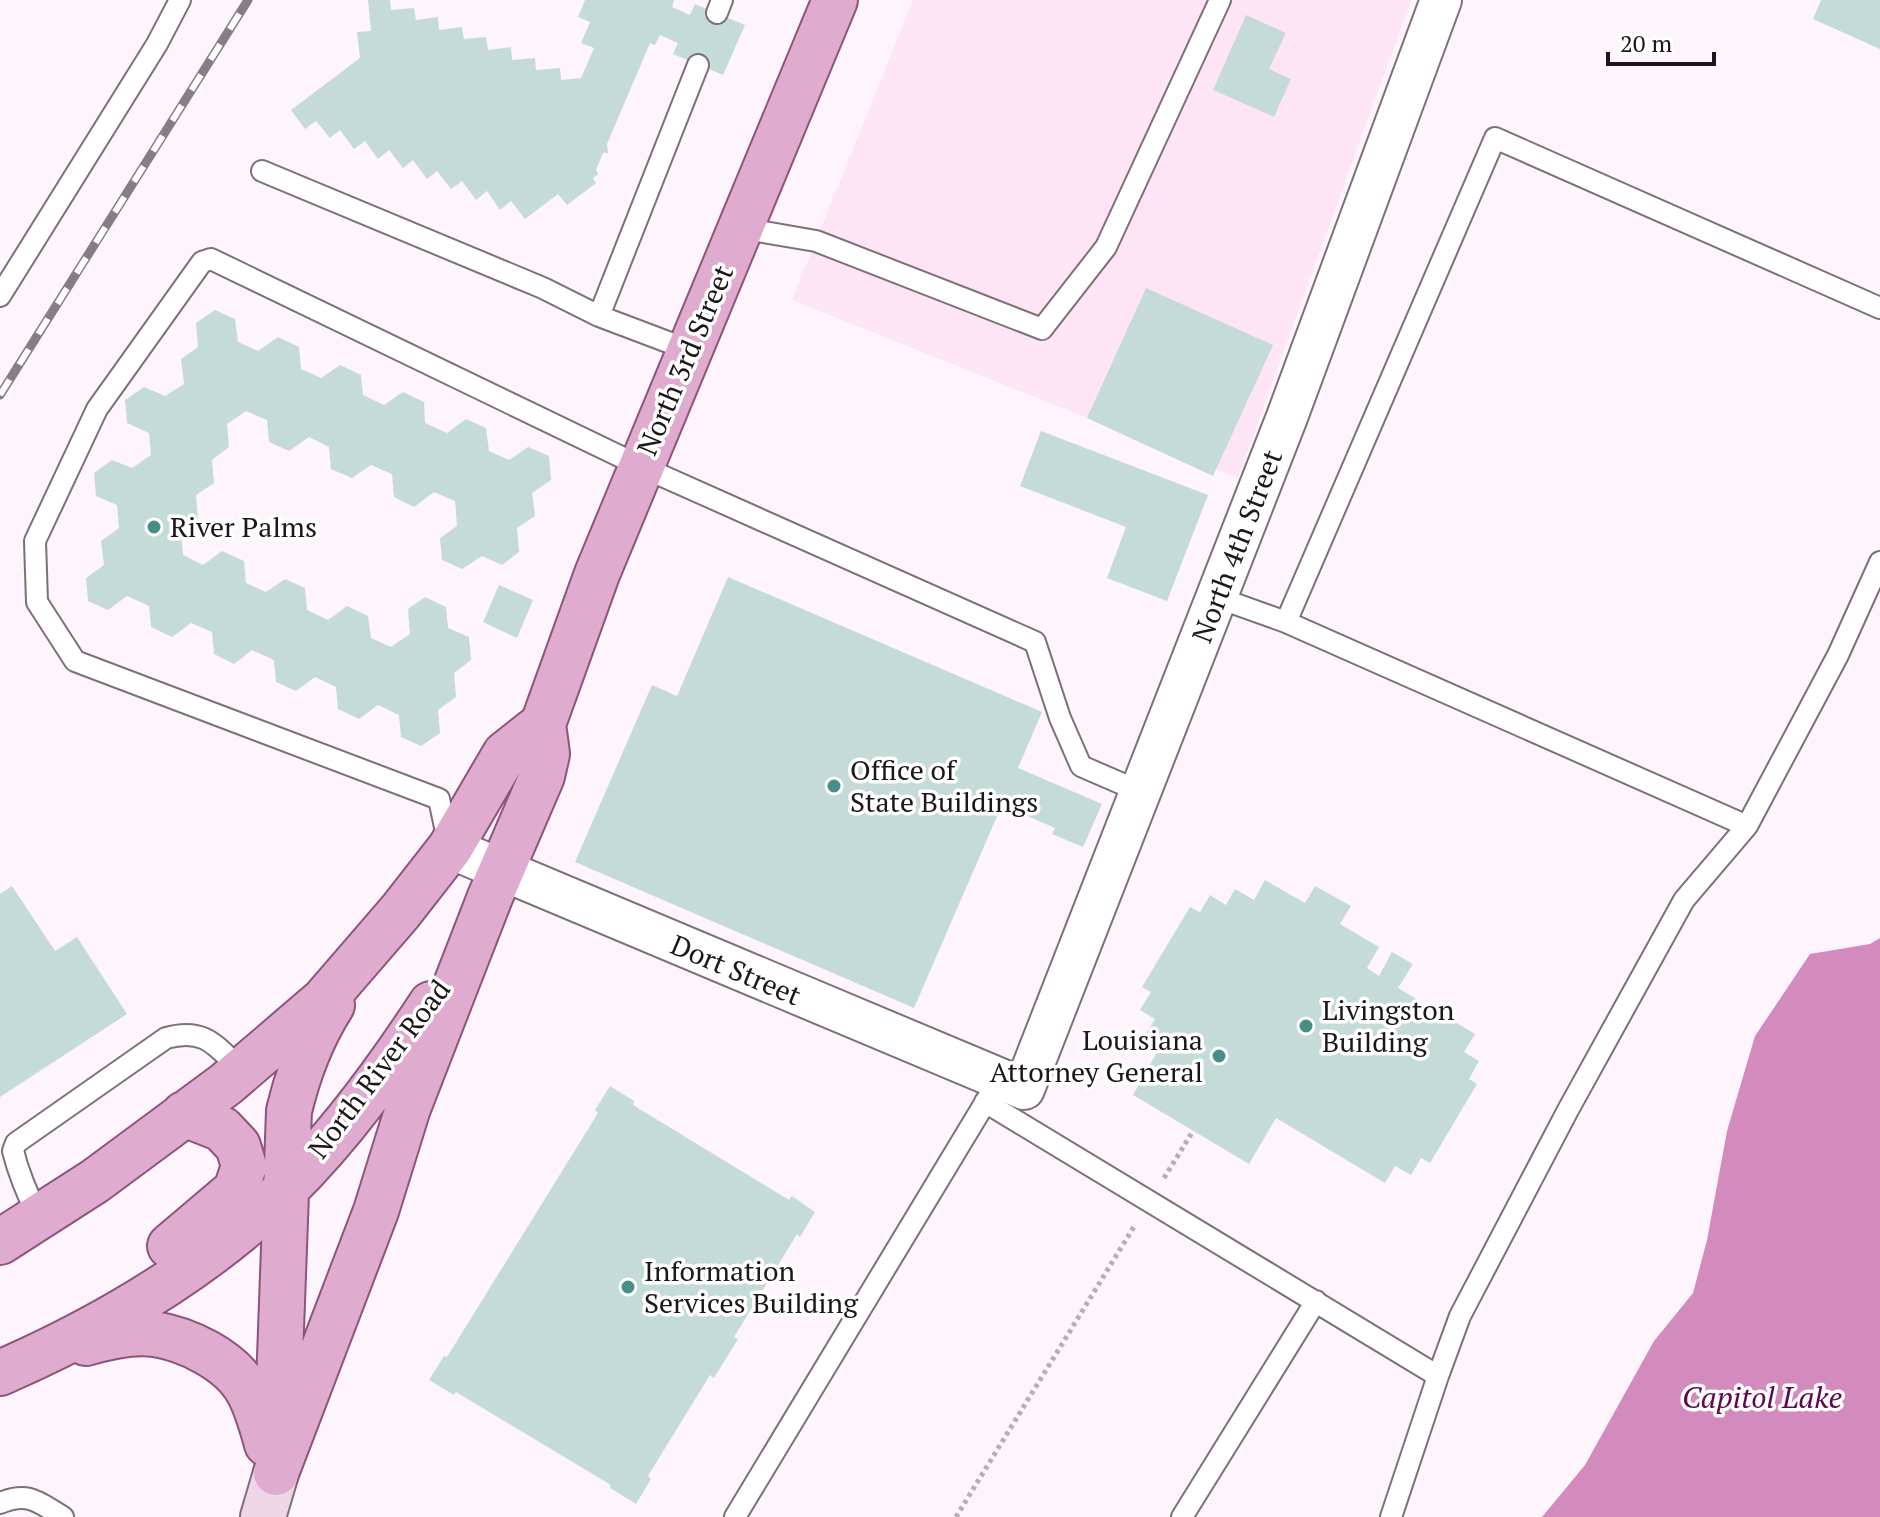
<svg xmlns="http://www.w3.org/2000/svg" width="1880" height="1517" font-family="'PT Serif',serif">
<rect width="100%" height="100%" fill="#fef4fb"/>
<path fill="#fee5f5" d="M 913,0 L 1411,0 L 1238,478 L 792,300 Z"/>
<path fill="#d38abc" d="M 1880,938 L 1880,1517 L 1542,1517 L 1585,1465 L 1654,1341 L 1693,1293 L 1707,1240 L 1727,1131 L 1755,1036 L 1810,954 L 1870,944 Z"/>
<path fill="#c5dbd8" d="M 368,0 L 390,0 L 391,10 L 414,8 L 416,20 L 438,17 L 439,30 L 462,27 L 464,39 L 486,37 L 488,50 L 511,47 L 512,60 L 535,58 L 536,70 L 560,68 L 561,80 L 581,78 L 594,48 L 581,43 L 590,22 L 578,17 L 585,0 L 674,0 L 672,7 L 690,15 L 695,4 L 745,25 L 723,75 L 673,54 L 678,43 L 660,35 L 655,45 L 650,43 L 607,144 L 608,153 L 603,153 L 596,170 L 598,174 L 593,178 L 596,183 L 567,205 L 558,194 L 525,219 L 511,201 L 500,210 L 487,191 L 476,200 L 462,181 L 451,189 L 437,171 L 427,179 L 413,160 L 403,168 L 389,150 L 378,159 L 365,141 L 354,149 L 340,130 L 330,138 L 316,121 L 305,129 L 291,110 L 360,58 L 357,32 L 371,31 Z
M 1821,0 L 1880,0 L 1880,49 L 1813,19 Z
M 1246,15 L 1286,33 L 1269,69 L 1291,79 L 1274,117 L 1213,90 Z
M 1146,288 L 1273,345 L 1213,476 L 1087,418 Z
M 215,310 L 235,319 L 238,342 L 258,351 L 278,337 L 299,347 L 301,369 L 321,378 L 340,365 L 361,375 L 363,395 L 384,405 L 403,392 L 424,402 L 425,423 L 447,433 L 466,419 L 486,428 L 489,451 L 509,460 L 528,447 L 549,456 L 551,480 L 532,493 L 535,516 L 517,528 L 519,552 L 502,565 L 482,556 L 462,569 L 442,560 L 440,538 L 457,526 L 455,501 L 434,492 L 414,507 L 394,497 L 392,474 L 371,465 L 352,478 L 331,469 L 329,447 L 309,437 L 289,451 L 269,442 L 267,420 L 246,411 L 227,424 L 229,447 L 212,460 L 214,483 L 196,495 L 198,520 L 181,532 L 183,555 L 203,565 L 222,551 L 244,561 L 246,583 L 266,592 L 285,579 L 305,588 L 307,610 L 328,620 L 347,606 L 368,616 L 371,638 L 391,647 L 410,634 L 408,609 L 425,597 L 446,607 L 448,628 L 469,637 L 471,660 L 454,673 L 456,697 L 438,710 L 440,733 L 421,746 L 401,737 L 399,715 L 378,705 L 359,719 L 338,709 L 336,687 L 315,677 L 296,691 L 276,682 L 274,660 L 252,650 L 234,664 L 214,654 L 212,632 L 191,623 L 172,637 L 151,627 L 149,606 L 127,596 L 108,610 L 88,601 L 86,578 L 104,565 L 101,541 L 119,528 L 117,505 L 96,496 L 94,473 L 112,460 L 132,468 L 151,455 L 149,433 L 127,423 L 125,400 L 144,387 L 165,396 L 184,384 L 181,359 L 198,347 L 196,323 Z
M 1041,431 L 1208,495 L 1167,601 L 1107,578 L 1126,527 L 1020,486 Z
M 728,577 L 1042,712 L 1018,768 L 1102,804 L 1083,847 L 1052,834 L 1055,828 L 1002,805 L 914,1008 L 575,862 L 652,685 L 677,696 Z
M 499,585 L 533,600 L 517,638 L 483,622 Z
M 1265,880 L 1305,903 L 1315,886 L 1351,906 L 1340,924 L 1379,947 L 1367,968 L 1379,976 L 1392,952 L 1413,964 L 1398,988 L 1475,1034 L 1464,1052 L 1479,1061 L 1469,1079 L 1477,1084 L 1430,1163 L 1421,1158 L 1411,1175 L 1395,1166 L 1385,1183 L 1276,1118 L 1249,1164 L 1133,1095 L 1160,1047 L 1144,1037 L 1155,1019 L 1140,1010 L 1151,992 L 1142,987 L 1190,907 L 1200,912 L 1210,895 L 1226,905 L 1235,889 L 1254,900 Z
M 12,886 L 55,951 L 77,937 L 127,1014 L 0,1097 L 0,894 Z
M 610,1086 L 634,1101 L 633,1105 L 789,1200 L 792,1196 L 815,1212 L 800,1237 L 797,1234 L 734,1337 L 738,1339 L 714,1378 L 710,1375 L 648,1476 L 651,1479 L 636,1504 L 610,1488 L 611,1485 L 456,1392 L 454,1395 L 429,1380 L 444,1356 L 447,1357 L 598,1113 L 595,1110 Z"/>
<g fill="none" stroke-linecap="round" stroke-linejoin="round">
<g stroke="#7e6f79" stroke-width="24">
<path id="service" d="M 717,13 L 722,0
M 262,171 L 543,288 L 599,316
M 740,228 L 816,241 L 1042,329 L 1106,247 L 1220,0
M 0,296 L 157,44 L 180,0
M 689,350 L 599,316 L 698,65
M 1216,597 L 1286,622 L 1747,826 L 1838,655 L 1880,562
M 1286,622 L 1495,138 L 1880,308
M 448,841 L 439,799 L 75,661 L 37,602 L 35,541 L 97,409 L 202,262 L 211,259 L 640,466 L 1035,642 L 1060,718 L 1081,766 L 1141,792
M 985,1102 L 1438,1376 L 1391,1517
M 39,1218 C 28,1196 19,1175 13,1151 L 16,1143 L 166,1038 C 205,1027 216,1046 242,1071
M 1438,1376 L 1460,1316 L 1568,1110 L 1684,900 L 1747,826
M 0,1503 C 29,1491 38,1502 63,1517
M 735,1517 L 991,1093
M 1182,1517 L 1316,1301"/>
</g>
<g stroke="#7e6f79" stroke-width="44">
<path id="minor" d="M 450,848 L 1024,1089 L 1287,417 L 1441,0"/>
</g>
<g stroke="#7e6f79" stroke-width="48">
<path id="secondary" d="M 263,1517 L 276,1473"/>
</g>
<g stroke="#8d547c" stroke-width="48">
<path id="primary" d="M 0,1242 L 95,1181 L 226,1084 L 324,1000 L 400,912 L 450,848 L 505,754 L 543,724
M 170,1246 L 236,1190 L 244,1166 L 238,1146 L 222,1129 L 184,1114
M 86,1343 C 107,1337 131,1331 154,1334 C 187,1339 231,1360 248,1391 C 257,1407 262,1426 267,1444
M 0,1373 C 103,1328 204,1269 285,1190 C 341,1135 388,1070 431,1004
M 277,1439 L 289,1111 C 298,1073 311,1038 332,1005
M 276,1473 L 376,1211 L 408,1108 L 490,897 L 542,776 L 547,754 L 543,724 L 597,574 L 835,0"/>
</g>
<path stroke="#b7aeb4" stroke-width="5" stroke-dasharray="4 4" stroke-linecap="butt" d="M 1164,1178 L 1193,1131
M 956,1517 L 1135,1225"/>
<use href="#service" stroke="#fff" stroke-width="20"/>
<use href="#minor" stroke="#fff" stroke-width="40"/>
<use href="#secondary" stroke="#efd6e7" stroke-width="44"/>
<use href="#primary" stroke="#dfacd0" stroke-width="44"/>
<g stroke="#867e84" stroke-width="9">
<path id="rail" d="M 0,395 L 248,0"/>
</g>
<use href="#rail" stroke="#fff" stroke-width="6" stroke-dasharray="18" stroke-linecap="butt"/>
</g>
<g fill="#478e87" stroke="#fff" stroke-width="3">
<circle cx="154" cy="527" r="8"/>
<circle cx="834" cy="786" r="8"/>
<circle cx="1306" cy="1026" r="8"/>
<circle cx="1219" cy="1056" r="8"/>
<circle cx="628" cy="1287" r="8"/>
</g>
<g text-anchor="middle" stroke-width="7" stroke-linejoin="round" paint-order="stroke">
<g font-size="28" fill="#1d171b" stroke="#fff">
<text transform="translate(685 360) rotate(-67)" y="10">North 3rd Street</text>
<text transform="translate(1237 546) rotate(-69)" y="10">North 4th Street</text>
<text transform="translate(736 970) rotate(23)" y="10">Dort Street</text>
<text transform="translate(379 1069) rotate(-53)" y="10">North River Road</text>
</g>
<g font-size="28" fill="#1d171b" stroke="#fff" text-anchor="start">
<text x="170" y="537">River Palms</text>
<text x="850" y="780">Office of<tspan x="850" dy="32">State Buildings</tspan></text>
<text x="1322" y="1020">Livingston<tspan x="1322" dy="32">Building</tspan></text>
<text x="1203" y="1050" text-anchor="end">Louisiana<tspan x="1203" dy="32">Attorney General</tspan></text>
<text x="644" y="1281">Information<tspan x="644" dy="32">Services Building</tspan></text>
</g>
<g font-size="30" font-style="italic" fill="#61074f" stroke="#fff">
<text x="1762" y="1408">Capitol Lake</text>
</g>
</g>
<path d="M1608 52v12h106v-12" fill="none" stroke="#1d171b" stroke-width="4"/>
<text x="1620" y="52" font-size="24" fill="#1d171b" stroke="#ffffff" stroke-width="6" paint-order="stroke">20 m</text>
</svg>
